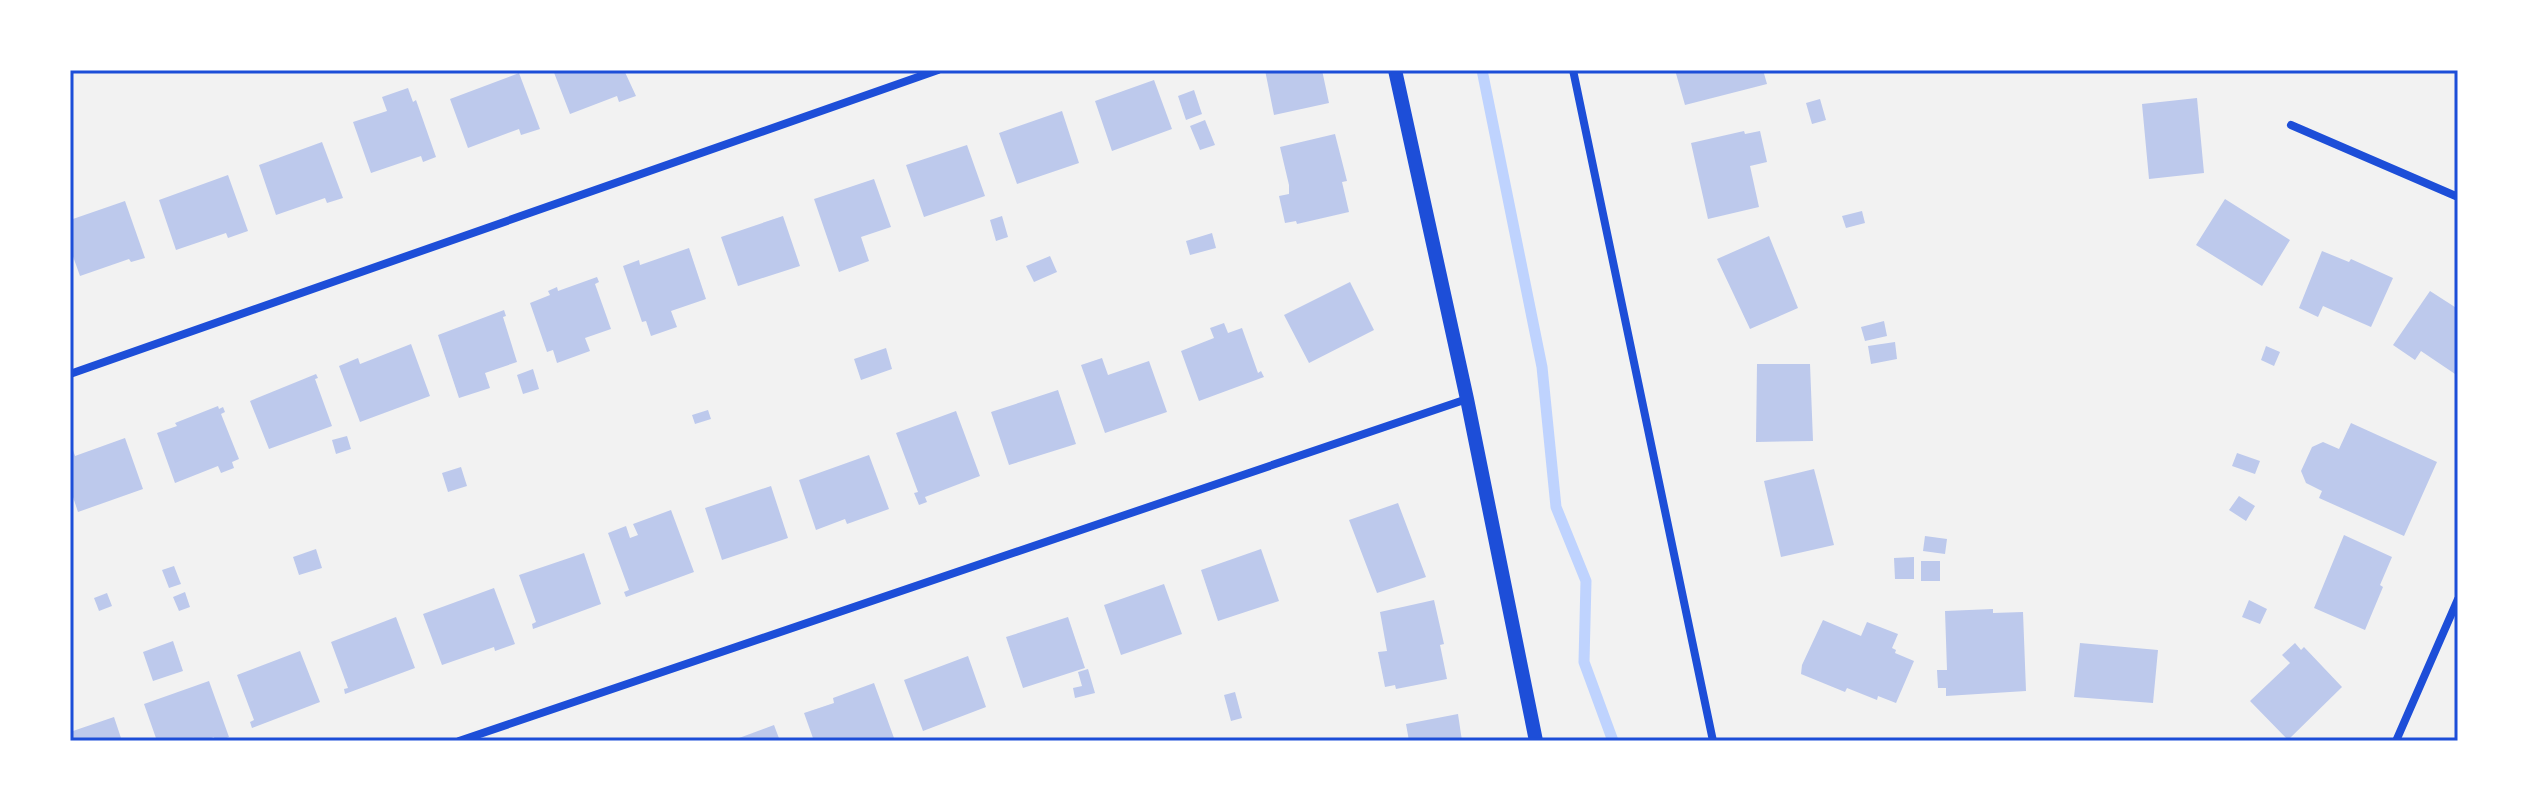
<svg xmlns="http://www.w3.org/2000/svg" width="2528" height="811" font-family="Jost,sans-serif">
<rect width="100%" height="100%" fill="#f2f2f2"/>
<g fill="none" stroke-linecap="round" stroke-linejoin="round">
<path stroke="#bfd3fe" stroke-width="11" d="M 1482,70 L 1542,367 L 1556,507 L 1586,581 L 1584,662 L 1613,741"/>
</g>
<path fill="#bdc9ec" d="M 553,70 L 624,70 L 636,96 L 619,102 L 617,96 L 570,114 Z
M 1265,70 L 1322,70 L 1329,103 L 1274,115 Z
M 1675,70 L 1763,70 L 1767,84 L 1685,105 Z
M 519,73 L 540,129 L 521,135 L 519,129 L 468,148 L 450,99 Z
M 1154,80 L 1172,129 L 1112,151 L 1095,101 Z
M 408,88 L 413,102 L 416,100 L 436,157 L 423,162 L 421,156 L 371,173 L 353,122 L 387,111 L 382,97 Z
M 1194,90 L 1202,114 L 1186,120 L 1178,96 Z
M 2197,98 L 2204,173 L 2149,179 L 2142,104 Z
M 1820,99 L 1826,120 L 1812,124 L 1806,103 Z
M 1062,111 L 1079,163 L 1017,184 L 999,133 Z
M 1205,120 L 1215,145 L 1200,150 L 1190,126 Z
M 1744,131 L 1745,134 L 1760,131 L 1767,162 L 1750,166 L 1759,207 L 1708,219 L 1691,143 Z
M 1335,134 L 1347,181 L 1342,182 L 1349,212 L 1297,224 L 1296,221 L 1285,223 L 1279,196 L 1289,194 L 1289,185 L 1280,147 Z
M 322,142 L 343,198 L 327,203 L 325,198 L 276,215 L 259,165 Z
M 967,145 L 985,196 L 924,217 L 906,165 Z
M 228,175 L 248,231 L 228,238 L 226,233 L 176,250 L 159,200 Z
M 874,179 L 891,227 L 861,237 L 869,261 L 839,272 L 814,199 Z
M 2225,199 L 2290,240 L 2262,286 L 2196,245 Z
M 125,201 L 145,258 L 131,262 L 129,259 L 80,276 L 70,248 L 70,220 Z
M 1862,211 L 1865,223 L 1846,228 L 1842,216 Z
M 783,216 L 800,266 L 738,286 L 721,237 Z
M 1002,216 L 1008,237 L 996,241 L 990,220 Z
M 1212,233 L 1216,248 L 1190,255 L 1186,241 Z
M 1769,236 L 1798,308 L 1750,329 L 1717,259 Z
M 689,248 L 706,299 L 671,311 L 677,327 L 651,336 L 646,321 L 642,322 L 623,266 L 639,260 L 640,265 Z
M 2322,251 L 2349,262 L 2351,259 L 2393,278 L 2371,327 L 2323,306 L 2318,317 L 2299,308 Z
M 1050,256 L 1057,272 L 1034,282 L 1026,266 Z
M 597,277 L 599,282 L 595,284 L 611,329 L 585,338 L 590,351 L 557,363 L 553,350 L 547,352 L 530,303 L 550,295 L 548,291 L 557,287 L 558,291 Z
M 1350,282 L 1374,330 L 1309,363 L 1284,315 Z
M 2430,291 L 2458,309 L 2458,376 L 2421,351 L 2415,360 L 2393,345 Z
M 504,310 L 506,316 L 503,317 L 517,362 L 485,373 L 490,388 L 459,398 L 438,335 Z
M 1884,321 L 1887,336 L 1865,341 L 1861,327 Z
M 1224,323 L 1228,333 L 1242,328 L 1258,373 L 1261,371 L 1264,377 L 1199,401 L 1181,351 L 1214,338 L 1210,328 Z
M 1895,342 L 1897,359 L 1871,364 L 1868,346 Z
M 411,344 L 430,396 L 360,422 L 339,366 L 358,358 L 360,364 Z
M 2266,346 L 2280,352 L 2274,366 L 2261,360 Z
M 886,348 L 892,369 L 861,380 L 854,359 Z
M 1102,358 L 1108,375 L 1149,361 L 1167,412 L 1105,433 L 1081,365 Z
M 1757,364 L 1810,364 L 1813,441 L 1756,442 Z
M 533,369 L 539,389 L 523,394 L 517,375 Z
M 316,374 L 318,378 L 315,379 L 332,426 L 269,449 L 250,401 Z
M 1058,390 L 1076,444 L 1009,465 L 991,412 Z
M 218,406 L 219,409 L 223,407 L 225,412 L 221,414 L 239,459 L 232,462 L 234,468 L 221,473 L 218,466 L 175,483 L 157,433 L 177,426 L 175,423 Z
M 708,410 L 711,419 L 695,424 L 692,415 Z
M 956,411 L 980,476 L 925,497 L 927,502 L 919,505 L 914,493 L 918,492 L 896,433 Z
M 2351,423 L 2437,462 L 2404,536 L 2319,498 L 2322,491 L 2306,483 L 2301,471 L 2312,447 L 2323,442 L 2339,449 Z
M 347,436 L 351,449 L 336,454 L 332,440 Z
M 125,438 L 143,489 L 78,512 L 70,488 L 70,451 L 73,450 L 75,456 Z
M 2237,453 L 2260,461 L 2255,474 L 2232,466 Z
M 869,455 L 889,509 L 847,524 L 845,519 L 816,530 L 799,480 Z
M 461,467 L 467,486 L 448,492 L 442,473 Z
M 1814,469 L 1834,545 L 1781,557 L 1764,481 Z
M 771,486 L 788,538 L 722,560 L 705,508 Z
M 2239,496 L 2255,506 L 2246,521 L 2229,510 Z
M 1398,503 L 1426,577 L 1377,593 L 1349,520 Z
M 671,510 L 694,572 L 626,597 L 624,592 L 629,590 L 608,533 L 626,526 L 630,538 L 638,535 L 633,524 Z
M 2344,535 L 2392,557 L 2380,585 L 2383,587 L 2365,630 L 2314,608 Z
M 1925,536 L 1947,539 L 1945,554 L 1923,551 Z
M 316,549 L 322,568 L 299,575 L 293,557 Z
M 1261,549 L 1279,601 L 1218,621 L 1201,570 Z
M 584,553 L 601,604 L 533,629 L 532,624 L 536,622 L 519,575 Z
M 1914,557 L 1914,579 L 1895,579 L 1894,558 Z
M 1921,561 L 1940,561 L 1940,581 L 1921,581 Z
M 174,566 L 181,584 L 169,588 L 162,570 Z
M 1164,584 L 1182,634 L 1121,655 L 1104,605 Z
M 494,588 L 515,644 L 495,651 L 494,647 L 442,665 L 423,614 Z
M 185,592 L 190,607 L 179,611 L 173,597 Z
M 107,593 L 112,606 L 99,611 L 94,598 Z
M 1434,600 L 1444,644 L 1440,645 L 1447,679 L 1396,689 L 1395,685 L 1385,687 L 1378,652 L 1387,651 L 1380,612 Z
M 2249,600 L 2267,609 L 2260,624 L 2242,617 Z
M 1993,609 L 1993,613 L 2023,612 L 2026,691 L 1946,696 L 1946,688 L 1938,688 L 1937,670 L 1947,670 L 1945,611 Z
M 396,617 L 415,668 L 345,694 L 344,689 L 348,688 L 331,642 Z
M 1068,617 L 1085,668 L 1023,688 L 1006,637 Z
M 1823,620 L 1861,636 L 1867,622 L 1898,634 L 1892,648 L 1896,650 L 1895,653 L 1914,661 L 1896,703 L 1878,696 L 1877,700 L 1847,688 L 1845,692 L 1801,674 L 1802,665 Z
M 173,641 L 183,671 L 153,681 L 143,652 Z
M 2080,643 L 2158,650 L 2153,703 L 2074,697 Z
M 2295,643 L 2301,650 L 2304,647 L 2342,687 L 2288,740 L 2250,701 L 2290,663 L 2282,655 Z
M 300,651 L 320,702 L 252,728 L 250,722 L 254,720 L 237,675 Z
M 968,656 L 986,707 L 923,731 L 904,680 Z
M 1088,669 L 1095,693 L 1075,698 L 1073,688 L 1082,686 L 1078,672 Z
M 209,681 L 229,737 L 219,741 L 215,741 L 214,737 L 203,741 L 157,741 L 144,704 Z
M 874,683 L 894,738 L 886,741 L 814,741 L 804,713 L 834,703 L 833,698 Z
M 1235,692 L 1242,718 L 1231,721 L 1224,695 Z
M 1458,714 L 1462,741 L 1409,741 L 1406,724 Z
M 114,717 L 122,741 L 70,741 L 70,732 Z
M 774,725 L 780,741 L 731,741 Z"/>
<g fill="none" stroke-linecap="round" stroke-linejoin="round">
<path stroke="#1d4ed8" stroke-width="8" d="M 1573,70 L 1713,741
M 2291,125 L 2458,197
M 70,374 L 938,70
M 459,741 L 1467,399
M 2396,741 L 2458,599"/>
<path stroke="#1d4ed8" stroke-width="14" d="M 1395,70 L 1467,399 L 1536,741"/>
</g>
<rect width="2528" height="811" fill="none" stroke="#ffffff" stroke-width="144"/>
<rect x="72" y="72" width="2384" height="667" fill="none" stroke="#1d4ed8" stroke-width="3"/>
</svg>
